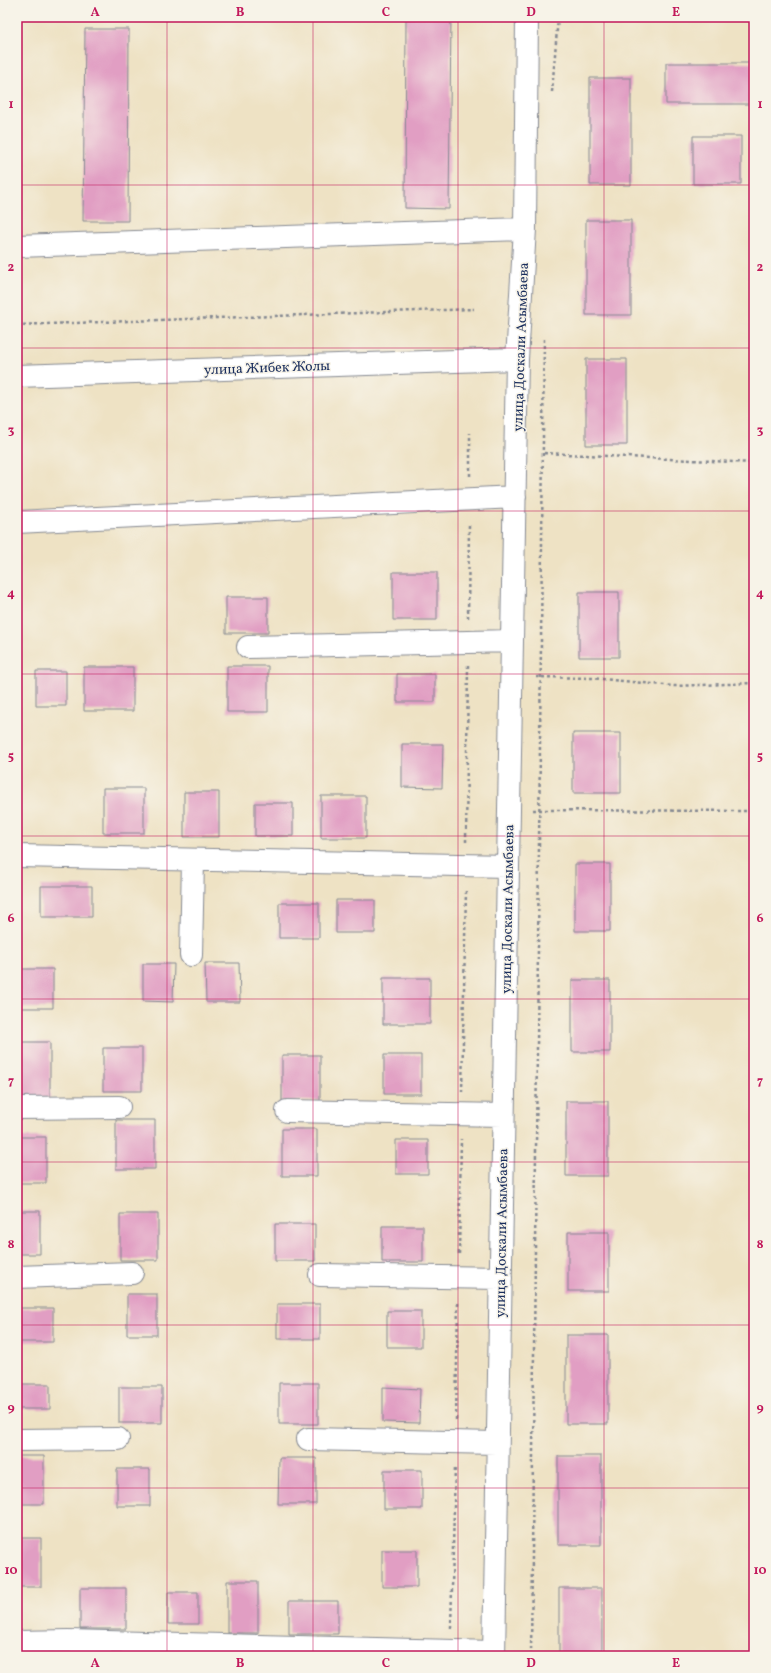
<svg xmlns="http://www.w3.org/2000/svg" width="771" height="1673" font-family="Vollkorn,serif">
<rect width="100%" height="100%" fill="#f7f3e8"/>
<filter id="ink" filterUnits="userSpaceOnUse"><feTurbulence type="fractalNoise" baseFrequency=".025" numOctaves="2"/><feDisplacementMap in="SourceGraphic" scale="8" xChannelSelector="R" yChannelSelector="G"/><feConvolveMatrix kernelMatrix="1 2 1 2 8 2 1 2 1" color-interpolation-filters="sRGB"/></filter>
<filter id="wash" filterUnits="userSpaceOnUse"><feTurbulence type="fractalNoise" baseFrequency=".012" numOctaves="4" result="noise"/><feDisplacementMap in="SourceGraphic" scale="16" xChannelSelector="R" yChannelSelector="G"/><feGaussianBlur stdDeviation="0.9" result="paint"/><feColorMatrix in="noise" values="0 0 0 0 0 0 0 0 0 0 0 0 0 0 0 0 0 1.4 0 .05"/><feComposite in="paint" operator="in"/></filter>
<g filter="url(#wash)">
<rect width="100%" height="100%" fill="#eee2c4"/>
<g id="blocks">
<path fill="#e19ec3" d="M 406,17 L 451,17 L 449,209 L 405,208 Z
M 85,29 L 129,29 L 128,221 L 83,221 Z
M 666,63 L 752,63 L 752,104 L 666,104 Z
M 590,78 L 631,78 L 631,185 L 590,185 Z
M 693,136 L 741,136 L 741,184 L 693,184 Z
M 586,220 L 631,220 L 631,315 L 586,315 Z
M 586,359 L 627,359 L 627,445 L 586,445 Z
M 393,572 L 437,572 L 437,620 L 393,620 Z
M 579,592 L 619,592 L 619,657 L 579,657 Z
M 226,597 L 268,597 L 268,633 L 226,633 Z
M 227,666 L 268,666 L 268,712 L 227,712 Z
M 84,667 L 133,667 L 133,711 L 84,711 Z
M 36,671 L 66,671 L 66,706 L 36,706 Z
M 397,674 L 435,674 L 435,702 L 397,702 Z
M 573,733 L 621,733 L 621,793 L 573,793 Z
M 402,744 L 443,744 L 442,788 L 402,787 Z
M 103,788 L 144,788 L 144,833 L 103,833 Z
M 184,792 L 219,792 L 219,837 L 184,837 Z
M 321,796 L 366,796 L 366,838 L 321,838 Z
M 255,803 L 293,803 L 293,836 L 255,836 Z
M 575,864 L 610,864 L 610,931 L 575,931 Z
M 41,886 L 92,886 L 92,917 L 41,917 Z
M 336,900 L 375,900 L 375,933 L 336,933 Z
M 279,903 L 319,903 L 319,938 L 279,938 Z
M 205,963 L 239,963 L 240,1002 L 206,1002 Z
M 143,964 L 174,964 L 173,1002 L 143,1001 Z
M 17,969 L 53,969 L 53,1008 L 17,1008 Z
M 383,978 L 430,978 L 430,1024 L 383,1024 Z
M 572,980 L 610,980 L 610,1052 L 572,1052 Z
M 17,1042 L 50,1042 L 50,1098 L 17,1098 Z
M 103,1048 L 142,1048 L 142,1091 L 103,1091 Z
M 282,1055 L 320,1055 L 320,1101 L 282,1101 Z
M 384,1055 L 421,1055 L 421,1094 L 384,1094 Z
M 566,1101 L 608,1101 L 608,1176 L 566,1176 Z
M 116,1120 L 155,1120 L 155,1169 L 116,1169 Z
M 282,1129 L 317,1129 L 317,1176 L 282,1176 Z
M 17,1137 L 46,1137 L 46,1183 L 17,1183 Z
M 396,1140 L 428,1140 L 428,1174 L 396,1174 Z
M 17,1211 L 40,1211 L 40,1254 L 17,1254 Z
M 120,1214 L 158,1214 L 158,1260 L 120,1260 Z
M 275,1224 L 315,1224 L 315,1261 L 275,1261 Z
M 382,1226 L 423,1226 L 423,1262 L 382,1262 Z
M 568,1232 L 609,1232 L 609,1291 L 568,1291 Z
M 127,1294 L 157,1294 L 157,1335 L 127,1335 Z
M 277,1304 L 320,1304 L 320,1339 L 277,1339 Z
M 17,1308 L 53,1308 L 53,1342 L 17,1342 Z
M 387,1311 L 421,1311 L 421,1347 L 387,1347 Z
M 566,1335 L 608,1335 L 608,1424 L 566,1424 Z
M 279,1383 L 318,1383 L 318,1424 L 279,1424 Z
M 17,1384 L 50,1384 L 50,1409 L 17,1409 Z
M 119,1387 L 162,1387 L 162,1423 L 119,1423 Z
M 383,1387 L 420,1389 L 419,1423 L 383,1422 Z
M 17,1456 L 44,1456 L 44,1504 L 17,1504 Z
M 558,1456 L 601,1456 L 601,1545 L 558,1545 Z
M 279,1458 L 316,1458 L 316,1504 L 278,1504 Z
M 117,1469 L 150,1469 L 150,1506 L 117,1506 Z
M 384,1470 L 422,1470 L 422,1509 L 384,1509 Z
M 17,1538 L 41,1538 L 41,1587 L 17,1587 Z
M 382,1550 L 417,1550 L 417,1587 L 382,1587 Z
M 227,1581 L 258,1581 L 258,1633 L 227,1633 Z
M 80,1588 L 126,1588 L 126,1629 L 80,1629 Z
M 559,1588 L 602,1588 L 602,1656 L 559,1656 Z
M 168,1592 L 198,1592 L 198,1624 L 168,1624 Z
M 289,1601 L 338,1601 L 338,1634 L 289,1634 Z"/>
</g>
</g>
<g filter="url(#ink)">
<use href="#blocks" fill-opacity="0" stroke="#848891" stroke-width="1"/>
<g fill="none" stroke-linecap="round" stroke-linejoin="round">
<g stroke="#848891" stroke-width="24">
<path id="minor" d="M 17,246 L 525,229
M 17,376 L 517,359
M 17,522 L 515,497
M 248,647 L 512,641
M 17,856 L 508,866
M 191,955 L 193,860
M 17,1108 L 119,1107
M 287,1111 L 503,1115
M 320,1275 L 501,1278
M 17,1277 L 132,1273
M 308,1439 L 497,1443
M 17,1440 L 118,1439
M 17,1642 L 68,1641 L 494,1652
M 494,1656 L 517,359 L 525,229 L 527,17"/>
</g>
<path stroke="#848891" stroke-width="2.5" stroke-dasharray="3 3" stroke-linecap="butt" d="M 552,92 L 558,17
M 17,325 L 474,309
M 544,453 L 754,463
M 470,476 L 470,433
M 468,618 L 469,523
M 536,677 L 592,678 L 674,686 L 754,683
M 533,810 L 754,811
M 466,842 L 468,665
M 462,1092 L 466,889
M 459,1254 L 461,1139
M 456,1420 L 458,1301
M 451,1628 L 455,1467
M 531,1656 L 544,337"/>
<use href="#minor" stroke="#fff" stroke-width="22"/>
</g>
</g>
<path fill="none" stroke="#c2185b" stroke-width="1" stroke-opacity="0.55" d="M 167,17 L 167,1656M 313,17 L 313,1656M 458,17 L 458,1656M 604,17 L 604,1656M 17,185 L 754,185M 17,348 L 754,348M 17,511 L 754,511M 17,674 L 754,674M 17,836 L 754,836M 17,999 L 754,999M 17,1162 L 754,1162M 17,1325 L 754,1325M 17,1488 L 754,1488"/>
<g text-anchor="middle" stroke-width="3" stroke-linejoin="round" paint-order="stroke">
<g font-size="14" fill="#1b2f5e" stroke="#f7f3e8">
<text transform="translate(520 347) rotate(-88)" y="5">улица Доскали Асымбаева</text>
<text transform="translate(267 367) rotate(-2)" y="5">улица Жибек Жолы</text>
<text transform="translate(507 909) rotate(-89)" y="5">улица Доскали Асымбаева</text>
<text transform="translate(501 1233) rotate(-89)" y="5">улица Доскали Асымбаева</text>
</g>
</g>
<rect width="771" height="1673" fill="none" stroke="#f7f3e8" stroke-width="44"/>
<rect x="22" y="22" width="727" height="1629" fill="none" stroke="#c2185b" stroke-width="1.5"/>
<g font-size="13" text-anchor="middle" font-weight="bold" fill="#c2185b">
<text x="95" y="16">A</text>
<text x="240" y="16">B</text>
<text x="386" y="16">C</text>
<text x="531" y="16">D</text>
<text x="676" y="16">E</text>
<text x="11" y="108">1</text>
<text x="760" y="108">1</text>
<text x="11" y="271">2</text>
<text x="760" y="271">2</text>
<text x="11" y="434">3</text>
<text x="760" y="434">3</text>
<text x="11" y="597">4</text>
<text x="760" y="597">4</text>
<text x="11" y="760">5</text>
<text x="760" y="760">5</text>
<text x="11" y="922">6</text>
<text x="760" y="922">6</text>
<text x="11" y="1085">7</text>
<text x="760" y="1085">7</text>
<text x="11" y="1248">8</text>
<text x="760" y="1248">8</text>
<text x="11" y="1411">9</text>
<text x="760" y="1411">9</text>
<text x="11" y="1574">10</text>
<text x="760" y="1574">10</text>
<text x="95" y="1667">A</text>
<text x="240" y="1667">B</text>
<text x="386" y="1667">C</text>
<text x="531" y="1667">D</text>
<text x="676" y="1667">E</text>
</g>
</svg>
